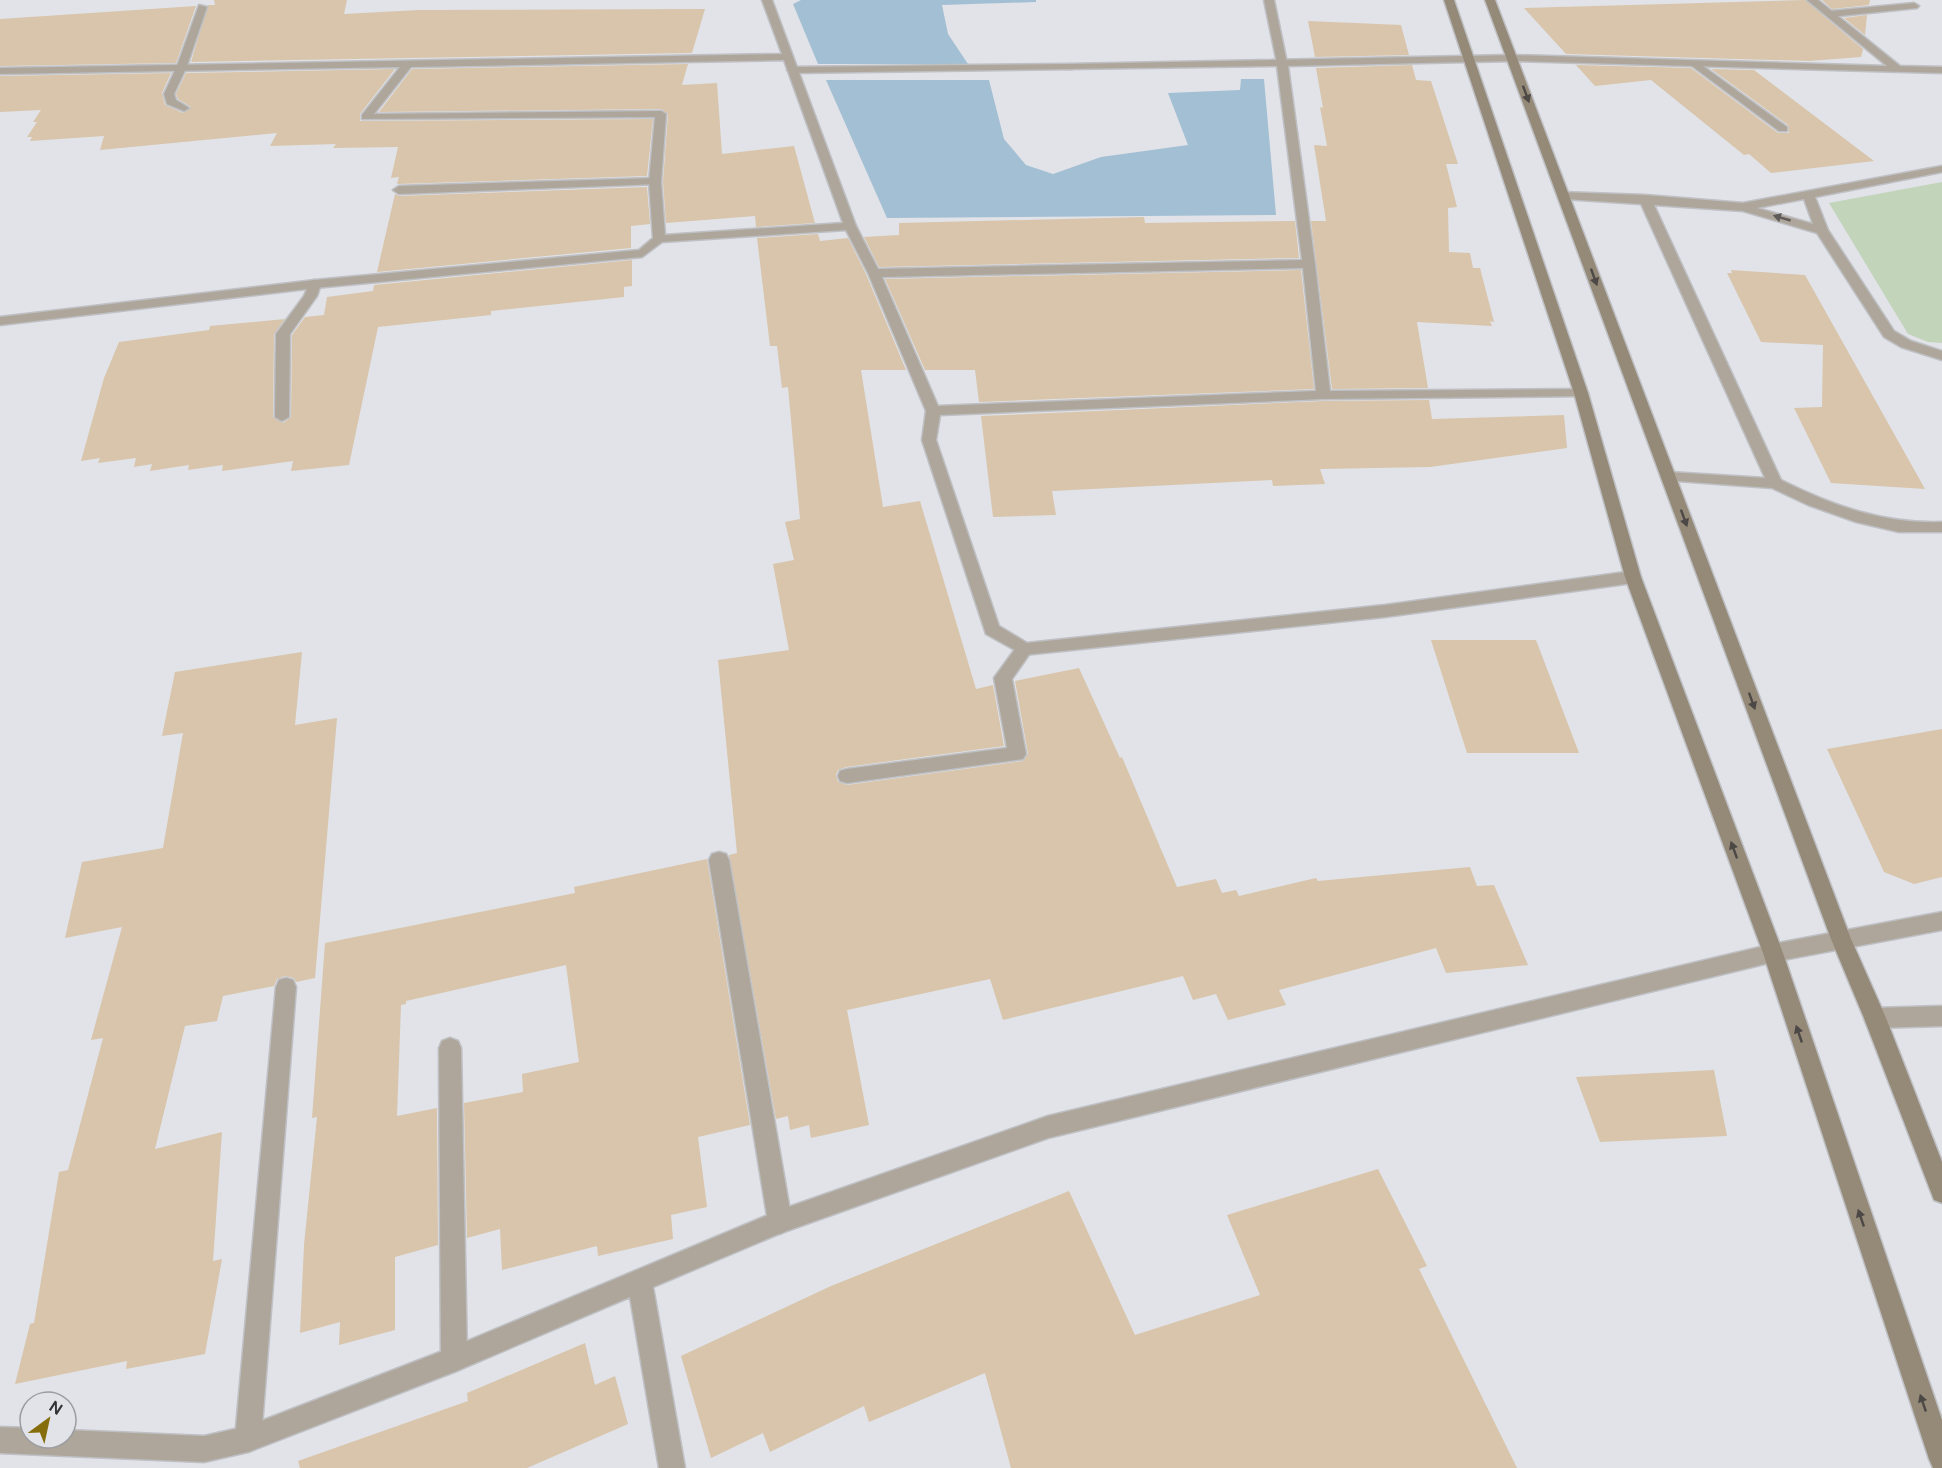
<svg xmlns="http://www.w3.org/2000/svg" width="1942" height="1468" font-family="'DM Sans',sans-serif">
<rect width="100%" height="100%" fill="#e1e3e8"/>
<path fill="#c2d4ba" d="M 1942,182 L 1942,343 L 1928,342 L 1908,334 L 1829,203 Z"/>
<path fill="#a3bfd3" d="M 801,0 L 1036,0 L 1036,2 L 942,5 L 948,34 L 968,64 L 818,64 L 793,4 Z
M 1241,79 L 1264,79 L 1276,215 L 887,218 L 826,80 L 989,80 L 1004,139 L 1026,165 L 1053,174 L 1101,157 L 1188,145 L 1168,93 L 1240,90 Z"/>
<path fill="#d8c5ab" d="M 214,0 L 347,0 L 344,14 L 419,10 L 705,9 L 692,53 L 191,62 L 208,5 L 215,5 Z
M 1805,0 L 1863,49 L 1861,57 L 1809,61 L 1566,54 L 1524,8 Z
M 1822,0 L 1870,0 L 1869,5 L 1832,9 Z
M 196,6 L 176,63 L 0,66 L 0,19 Z
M 1867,15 L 1865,35 L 1844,18 Z
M 1308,21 L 1401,25 L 1409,55 L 1315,57 Z
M 688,64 L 682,85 L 717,83 L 722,154 L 794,146 L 815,223 L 756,227 L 755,216 L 666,223 L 663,182 L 668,114 L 661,109 L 379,112 L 412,69 Z
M 1412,65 L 1416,80 L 1431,81 L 1458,164 L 1446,164 L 1457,207 L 1448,208 L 1449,252 L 1470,253 L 1473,268 L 1480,268 L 1494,322 L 1490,321 L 1492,326 L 1417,322 L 1428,388 L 1332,389 L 1311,221 L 1326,221 L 1314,145 L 1327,146 L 1320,107 L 1323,108 L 1316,68 Z
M 1576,65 L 1691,68 L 1778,133 L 1789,133 L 1788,125 L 1711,69 L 1754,70 L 1874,161 L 1771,173 L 1749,154 L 1744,155 L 1651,80 L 1595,86 Z
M 395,69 L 360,114 L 360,121 L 653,119 L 647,176 L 397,184 L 399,177 L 391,178 L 398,147 L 333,148 L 336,144 L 270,146 L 277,133 L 100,150 L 104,136 L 30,141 L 32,137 L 27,137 L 37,122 L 33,122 L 41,110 L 0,112 L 0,76 L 171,73 L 162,93 L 165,105 L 183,113 L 191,107 L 178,99 L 176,94 L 186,73 Z
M 647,187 L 650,224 L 631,226 L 631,248 L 377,272 L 395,194 L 399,196 Z
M 1144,217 L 1145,223 L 1295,221 L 1299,258 L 879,267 L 864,237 L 899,235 L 899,223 Z
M 818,234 L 820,241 L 848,238 L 866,274 L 906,370 L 861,370 L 883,507 L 920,501 L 976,689 L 993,685 L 1004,746 L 846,767 L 838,770 L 836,775 L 838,782 L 847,785 L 1023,761 L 1028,754 L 1015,681 L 1079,668 L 1120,758 L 1122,757 L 1177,887 L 1216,879 L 1222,893 L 1236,890 L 1239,896 L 1316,878 L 1318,881 L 1470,867 L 1477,886 L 1494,885 L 1528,965 L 1446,973 L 1436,948 L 1279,990 L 1286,1005 L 1228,1020 L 1216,994 L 1193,1000 L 1183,976 L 1003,1020 L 990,979 L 847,1010 L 869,1125 L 811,1138 L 809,1125 L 790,1130 L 788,1116 L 776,1119 L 729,855 L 737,853 L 718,660 L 789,650 L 773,564 L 794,560 L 785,522 L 800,519 L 788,387 L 782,388 L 777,346 L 770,346 L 757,238 Z
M 632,260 L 632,286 L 624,287 L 624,297 L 491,311 L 491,315 L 378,327 L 349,465 L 291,471 L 293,461 L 222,471 L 223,465 L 188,470 L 189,465 L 150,471 L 152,464 L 134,467 L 136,458 L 98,463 L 100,458 L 81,461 L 104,378 L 119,342 L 209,330 L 210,326 L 285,319 L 274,334 L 273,417 L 283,423 L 291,417 L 292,335 L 305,317 L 324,315 L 327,297 L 373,291 L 374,285 Z
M 1301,270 L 1314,389 L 979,402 L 975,370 L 925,370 L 885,279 Z
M 1731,270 L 1805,275 L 1925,489 L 1831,483 L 1794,408 L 1822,407 L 1823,345 L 1761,342 L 1727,273 L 1732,273 Z
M 1429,400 L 1432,419 L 1564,415 L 1567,448 L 1430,467 L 1320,469 L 1325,484 L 1273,486 L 1272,480 L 1052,491 L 1056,515 L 993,517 L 981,416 L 1323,401 Z
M 1431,640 L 1536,640 L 1579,753 L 1467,753 Z
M 302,652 L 295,725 L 337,718 L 315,978 L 296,982 L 294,978 L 285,976 L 277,979 L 274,986 L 223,996 L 217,1021 L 185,1026 L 155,1149 L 222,1132 L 213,1261 L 222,1259 L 205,1354 L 126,1369 L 127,1361 L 15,1384 L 30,1324 L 34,1323 L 59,1172 L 68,1170 L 103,1038 L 91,1040 L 122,927 L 65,938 L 82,862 L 163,848 L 183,733 L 162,736 L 175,672 Z
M 1942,729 L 1942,877 L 1914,884 L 1884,872 L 1827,749 Z
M 707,859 L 750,1125 L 698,1137 L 707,1207 L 671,1215 L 673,1239 L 598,1256 L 597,1246 L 502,1270 L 500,1229 L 467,1238 L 464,1103 L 523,1092 L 522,1074 L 579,1062 L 566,965 L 406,1001 L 406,1004 L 401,1005 L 397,1116 L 437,1108 L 438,1245 L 395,1257 L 395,1330 L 339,1345 L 340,1322 L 300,1333 L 304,1245 L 317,1117 L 312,1118 L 325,943 L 575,893 L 574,887 Z
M 1714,1070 L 1727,1136 L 1600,1142 L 1576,1077 Z
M 1378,1169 L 1427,1266 L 1419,1269 L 1517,1468 L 1011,1468 L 985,1373 L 869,1422 L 864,1406 L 770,1452 L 763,1433 L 711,1458 L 681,1356 L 831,1286 L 1069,1191 L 1135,1335 L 1260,1295 L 1227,1215 Z
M 585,1343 L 595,1385 L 615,1376 L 628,1424 L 527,1468 L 300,1468 L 298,1461 L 468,1401 L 467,1393 Z"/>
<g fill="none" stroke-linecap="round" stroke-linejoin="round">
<g stroke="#bec0c4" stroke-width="3">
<path id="lane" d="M 1264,0 L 1274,0 L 1287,63 L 1286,65 L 1277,63 Z
M 1914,3 L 1919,6 L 1917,8 L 1830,17 L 1825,14 L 1830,11 Z
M 199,5 L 207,7 L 187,66 L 174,94 L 176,100 L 189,108 L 184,111 L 167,104 L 164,94 L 177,66 Z
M 1696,61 L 1787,127 L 1787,131 L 1779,131 L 1692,66 L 1691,64 Z
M 1069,64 L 1074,67 L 1073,69 L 792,73 L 787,70 L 792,67 Z
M 655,178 L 661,182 L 659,184 L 399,194 L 393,190 L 399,186 Z
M 315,280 L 321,284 L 317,296 L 290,334 L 289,417 L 282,421 L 275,417 L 276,334 L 304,296 L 310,281 Z
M 1024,643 L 1030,645 L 1033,649 L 1012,679 L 1026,754 L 1023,759 L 847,783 L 840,781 L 838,776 L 840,771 L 847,769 L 1007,748 L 994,678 L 1018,645 Z
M 719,852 L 726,854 L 729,860 L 792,1222 L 788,1230 L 780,1234 L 772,1230 L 768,1222 L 709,860 L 712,854 Z
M 286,978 L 293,980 L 296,987 L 261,1439 L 257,1448 L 248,1452 L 239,1448 L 235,1439 L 276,987 L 279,980 Z
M 1942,1006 L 1942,1026 L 1875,1028 L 1867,1025 L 1864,1018 L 1867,1011 L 1875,1008 Z
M 450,1038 L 458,1041 L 461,1048 L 467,1359 L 463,1368 L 454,1372 L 445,1368 L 441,1359 L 439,1048 L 442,1041 Z"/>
</g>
<g stroke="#bec0c4" stroke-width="3">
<path id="street" d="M 762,0 L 772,0 L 856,226 L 878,269 L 1302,260 L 1277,66 L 1065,69 L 1064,67 L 1069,64 L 1513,55 L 1887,66 L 1807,0 L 1818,0 L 1900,66 L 1942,67 L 1942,73 L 1513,61 L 1288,66 L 1315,264 L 1330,391 L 1581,389 L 1586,390 L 1588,393 L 1586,396 L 1323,399 L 940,415 L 936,440 L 999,626 L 1027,643 L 1385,605 L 1633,571 L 1639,573 L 1641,577 L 1639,581 L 1633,583 L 1385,617 L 1024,655 L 986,634 L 922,440 L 926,411 L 868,273 L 846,230 L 662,242 L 642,257 L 315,288 L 0,325 L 0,317 L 315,280 L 639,250 L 653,238 L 649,182 L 655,117 L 362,119 L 362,115 L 400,67 L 0,74 L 0,68 L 782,54 ZM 784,60 L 843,223 L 665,235 L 661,182 L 666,114 L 661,111 L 374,114 L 411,67 ZM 1303,268 L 1316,391 L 938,406 L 882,277 Z
M 1942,166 L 1942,172 L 1815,197 L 1828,230 L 1894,331 L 1911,341 L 1942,351 L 1942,360 L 1901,347 L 1884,337 L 1817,233 L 1743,211 L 1654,205 L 1781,480 C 1833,506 1884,524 1942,522 L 1942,532 L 1899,532 L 1856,522 L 1808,505 L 1772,488 L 1664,480 L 1661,477 L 1669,472 L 1765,478 L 1641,204 L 1564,199 L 1558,195 L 1560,192 L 1645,195 L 1743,203 ZM 1804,199 L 1813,224 L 1757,208 Z
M 1942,912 L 1942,930 L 1773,962 L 1048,1138 L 781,1233 L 653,1287 L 685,1468 L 659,1468 L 630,1297 L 454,1372 L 248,1452 L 204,1462 L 0,1453 L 0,1427 L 30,1428 L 30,1438 L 66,1438 L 66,1430 L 204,1436 L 248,1426 L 453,1347 L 780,1210 L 1048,1116 L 1773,944 Z"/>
</g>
<g stroke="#bec0c4" stroke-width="3">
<path id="secondary" d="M 1444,0 L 1454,0 L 1588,393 L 1641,577 L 1783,953 L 1942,1420 L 1942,1468 L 1933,1468 L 1929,1459 L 1763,953 L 1625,577 L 1574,393 Z
M 1485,0 L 1495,0 L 1851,939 L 1886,1018 L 1942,1162 L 1942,1203 L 1934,1200 L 1864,1018 L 1831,939 Z"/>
</g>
<use href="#lane" fill="#afa69b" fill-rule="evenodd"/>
<use href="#street" fill="#afa69b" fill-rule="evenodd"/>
<use href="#secondary" fill="#958978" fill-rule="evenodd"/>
</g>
<defs><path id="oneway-solid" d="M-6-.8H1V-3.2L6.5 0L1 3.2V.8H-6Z" transform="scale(1.5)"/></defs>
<g fill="#4c4846">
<use href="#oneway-solid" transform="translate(1526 94) rotate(70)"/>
<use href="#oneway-solid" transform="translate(1594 277) rotate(70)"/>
<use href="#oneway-solid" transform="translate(1684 518) rotate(70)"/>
<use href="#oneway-solid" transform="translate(1752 701) rotate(70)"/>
<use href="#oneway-solid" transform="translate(1734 850) rotate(-110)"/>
<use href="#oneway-solid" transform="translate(1799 1034) rotate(-109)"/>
<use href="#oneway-solid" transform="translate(1861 1218) rotate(-109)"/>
<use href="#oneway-solid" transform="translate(1923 1403) rotate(-109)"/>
</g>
<use fill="#5e5b59" href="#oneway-solid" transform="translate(1782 218) rotate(-164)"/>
<g transform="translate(48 1420) rotate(33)"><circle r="28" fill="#e1e3e8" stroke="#9b9da0" stroke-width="1.5"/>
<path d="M0-4.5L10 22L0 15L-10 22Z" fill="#856d0b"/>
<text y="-9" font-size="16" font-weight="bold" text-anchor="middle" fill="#333335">N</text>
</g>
</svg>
